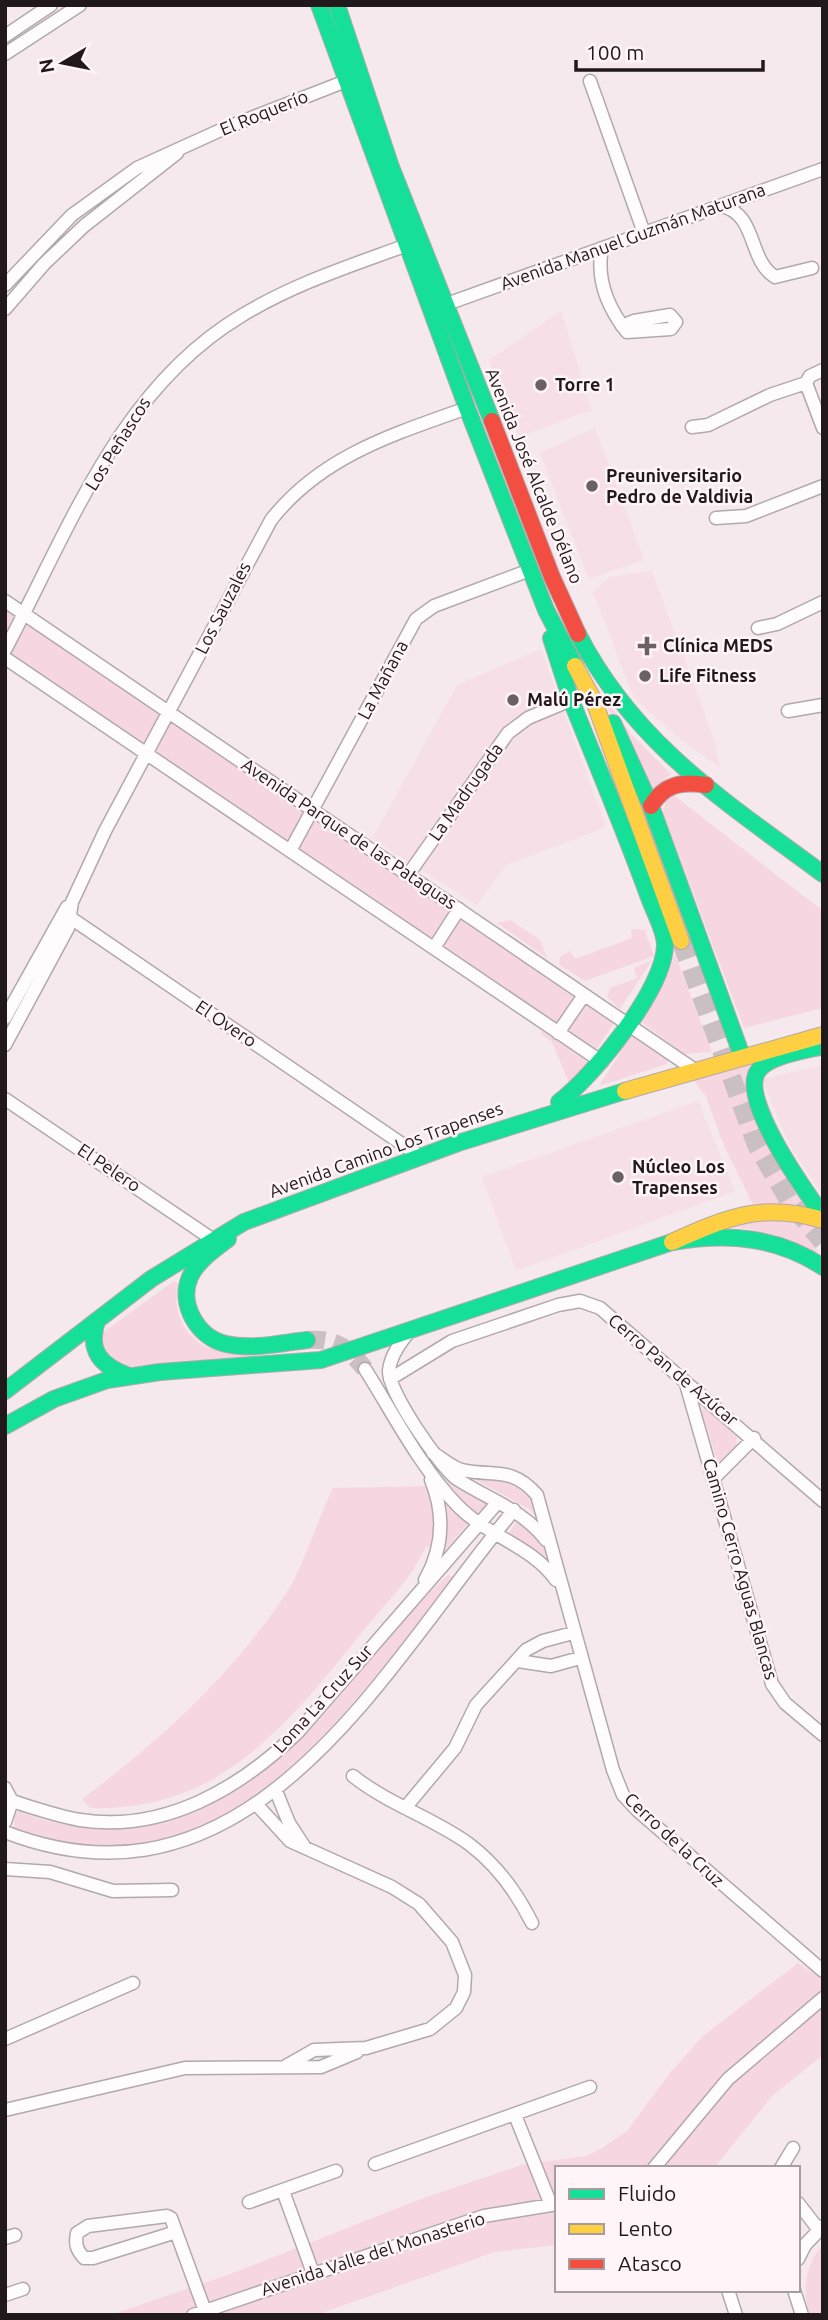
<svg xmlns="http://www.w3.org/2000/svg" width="828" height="2320" font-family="Ubuntu,sans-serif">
<rect width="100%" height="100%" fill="#f5e9ed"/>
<path fill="#f6dfe6" d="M 561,311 L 592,410 L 519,437 L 489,360 Z
M 595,428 L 644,560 L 589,579 L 540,453 Z
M 652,571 L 714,739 L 720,767 L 685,743 L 634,698 L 593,593 L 610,577 Z
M 541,649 L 606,827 L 506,865 L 477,905 L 372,839 L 457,685 Z
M 823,1065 L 823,1196 L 789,1144 L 762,1079 Z
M 698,1101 L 735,1191 L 516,1271 L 482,1177 Z"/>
<path fill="#f6d7e1" d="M 5,609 L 614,1023 L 596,1050 L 5,650 Z
M 595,684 L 631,734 L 671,774 L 651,793 Z
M 671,793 L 823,911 L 823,1008 L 744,1028 L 663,813 L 666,798 Z
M 510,920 L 540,940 L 547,958 L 497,923 Z
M 631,929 L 645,930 L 654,956 L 585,981 L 559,965 L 560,957 L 570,951 L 575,959 L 632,938 Z
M 675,954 L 712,1052 L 684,1054 L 638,1020 L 668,974 Z
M 652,960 L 620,1009 L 607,997 L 610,988 L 637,978 L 634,968 Z
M 542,1031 L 588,1062 L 569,1083 L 552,1042 L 541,1034 Z
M 634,1036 L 669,1058 L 667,1064 L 599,1086 L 630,1037 Z
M 752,1063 L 810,1208 L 753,1205 L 724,1146 L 706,1097 L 692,1078 Z
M 759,1214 L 816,1224 L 823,1230 L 823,1240 L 815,1247 L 823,1260 L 751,1229 L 733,1227 Z
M 174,1281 L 179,1284 C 170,1308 185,1339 209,1348 C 224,1354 242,1351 258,1350 L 257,1359 L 143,1365 L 110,1370 L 95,1338 Z
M 706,1407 L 737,1437 L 736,1446 L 718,1463 L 701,1410 Z
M 431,1463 L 441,1474 L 487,1501 L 488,1505 L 475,1515 Z
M 467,1475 L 508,1476 L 537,1502 L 542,1523 L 529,1509 Z
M 428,1486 C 437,1505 434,1527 432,1547 L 426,1547 C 410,1581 383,1606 360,1635 C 285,1727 219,1812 90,1808 L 82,1799 C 160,1741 231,1676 285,1595 C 304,1567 317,1520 333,1488 Z
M 443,1494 L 470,1521 L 443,1553 L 447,1529 Z
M 518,1519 L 544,1545 L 551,1560 L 509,1533 Z
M 448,1575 L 454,1577 C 428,1616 398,1650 368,1685 C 295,1773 219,1848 96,1846 C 68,1845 41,1836 14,1828 L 15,1813 L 19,1811 C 143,1862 254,1797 334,1703 C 374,1656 401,1617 448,1575 Z
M 798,1963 L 823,1980 L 823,2055 L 773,2095 L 714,2168 L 557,2168 L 557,2245 L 495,2252 L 316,2315 L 111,2315 L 233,2273 L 418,2200 L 521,2165 L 586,2156 L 602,2148 L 627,2131 L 669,2074 L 703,2036 Z
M 823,2243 L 823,2315 L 809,2315 C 802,2285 805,2268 823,2243 Z"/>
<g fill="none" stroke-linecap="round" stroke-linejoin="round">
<path stroke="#cabfc3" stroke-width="18" stroke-dasharray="18 9" stroke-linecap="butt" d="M 307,1340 C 336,1338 347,1347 365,1369"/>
<path stroke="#cabfc3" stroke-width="19" stroke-dasharray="19 10" stroke-linecap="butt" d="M 681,941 L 757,1146 L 791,1204 L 823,1242"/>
<g stroke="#b1a9ac" stroke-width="15">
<path id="street" d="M 5,36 L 51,5
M 5,54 L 80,5
M 590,81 L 644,233
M 721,206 C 758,214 747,259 775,277 L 812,268
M 602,248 C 596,279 608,308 627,332 L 671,329 L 676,322 L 670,315 L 634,321 L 622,326
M 5,285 L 72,215 L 137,168 L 223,129 L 346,81
M 444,305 L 823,169
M 5,309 L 44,264 L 84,226 L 177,153
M 806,383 L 823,428
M 692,427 L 708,425 L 770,395 L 806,383 L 810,376 L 823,370
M 716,518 L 746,516 L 823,486
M 5,601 L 692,1068
M 758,628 L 777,624 L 823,602
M 5,650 C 69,530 119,389 241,316 C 293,284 350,266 407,245
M 5,658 L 602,1062
M 788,711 L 823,705
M 290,851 L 416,619 L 434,606 L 530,570
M 408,875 L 508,733 L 528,718 L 571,700
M 65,914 L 421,1157
M 434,948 L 459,909
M 5,1018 L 67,907
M 558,1033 L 584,995
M 5,1045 L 68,928 L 72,902 L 105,831 L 271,520 C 321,456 394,434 467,408
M 5,1099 L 212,1239
M 409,1332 C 400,1343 391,1355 389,1370 C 387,1390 440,1467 457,1479 C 488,1499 523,1510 546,1540
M 365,1369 C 394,1415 420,1467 458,1506 C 487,1536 532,1546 556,1580
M 390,1379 L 452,1341 L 558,1305 L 580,1301 L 600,1308 L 823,1501
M 686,1384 L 772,1684 L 785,1703 L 823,1735
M 433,1453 C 442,1458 451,1467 462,1470 C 494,1477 512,1466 537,1495 L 613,1770 L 623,1795 L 637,1810 L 823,1971
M 713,1479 L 754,1438
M 425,1580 C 443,1548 445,1514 431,1480
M 518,1661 L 551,1666 L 580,1658
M 353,1776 C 388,1804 433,1818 469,1844 C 497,1865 517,1893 532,1923
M 5,1788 L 12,1801 L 5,1822
M 276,1791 L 289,1823 L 304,1846
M 12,1801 C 34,1808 57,1816 80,1820 C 164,1833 239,1789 298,1732 L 498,1502
M 257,1805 L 290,1841 L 392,1887 L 419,1904 L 452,1942 L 465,1975 L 464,1992 L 456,2008 L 430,2029 L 366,2048 L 314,2050 L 286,2066
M 405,1808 L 455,1748 L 476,1705 L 526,1650 L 543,1641 L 573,1633
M 5,1832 C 252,1928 384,1666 514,1510
M 5,1869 L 50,1872 L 113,1891 L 172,1890
M 5,2039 L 133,1983
M 5,2110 L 185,2068 L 321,2067 L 357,2052
M 515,2115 L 551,2205
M 375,2164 L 590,2087
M 654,2168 L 728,2079 L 823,1998
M 781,2168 L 793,2148
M 283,2191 L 313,2273
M 249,2202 L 336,2171
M 798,2203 L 819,2230
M 176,2232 L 93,2258 L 84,2258 C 76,2249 75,2244 77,2233 L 88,2226 L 167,2216 L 171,2218 L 205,2311
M 5,2238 L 15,2235
M 798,2259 L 805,2245 L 823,2226
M 728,2290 L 736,2315
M 794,2290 L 802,2315
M 5,2295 L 23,2289
M 193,2315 L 484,2216 L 557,2204"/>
</g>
<g stroke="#b1a9ac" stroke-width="18">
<path id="fast" d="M 319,5 L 467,408 L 546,610 L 575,666
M 337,5 L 391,167 L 492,421
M 578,634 C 635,745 726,802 823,874
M 551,638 L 571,700
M 613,723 L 651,806 L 742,1056
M 823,1046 C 805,1051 769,1055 758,1071 C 738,1098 806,1192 823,1216
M 559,1102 C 593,1077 665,988 665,945 C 665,930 653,910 648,895 C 624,829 597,765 571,700
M 228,1239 C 215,1249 197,1261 190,1277 C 178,1304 198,1338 226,1344 C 252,1350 281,1343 307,1340
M 97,1321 C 87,1351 101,1366 129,1376
M 5,1391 L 151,1279 L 244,1222 L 458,1143 L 625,1091
M 5,1426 L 54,1399 L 107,1380 L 160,1372 L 321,1360 L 672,1242 C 727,1233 776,1236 823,1267"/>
</g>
<g stroke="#b1a9ac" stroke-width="18">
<path id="slow" d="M 575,666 L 594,701 L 681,941
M 625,1091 L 823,1035
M 672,1242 C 728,1217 762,1202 823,1220"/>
</g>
<g stroke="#b1a9ac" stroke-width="18">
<path id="jam" d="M 492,421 L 552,577 L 578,634
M 651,806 C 664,784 682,781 706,785"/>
</g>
<use href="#street" stroke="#fefcfc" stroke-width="12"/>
<use href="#fast" stroke="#16e098" stroke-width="16"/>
<use href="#slow" stroke="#ffcf43" stroke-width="16"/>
<use href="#jam" stroke="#f24e42" stroke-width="16"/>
</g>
<g fill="#6b6164" stroke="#fff5f8" stroke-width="2.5">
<circle cx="541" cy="385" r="7"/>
<circle cx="592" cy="486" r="7"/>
<path d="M643.5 635.5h7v7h7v7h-7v7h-7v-7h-7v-7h7z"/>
<circle cx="645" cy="676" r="7"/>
<circle cx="513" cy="700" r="7"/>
<circle cx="618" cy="1177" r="7"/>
</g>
<g text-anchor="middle" stroke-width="5" stroke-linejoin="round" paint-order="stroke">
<g font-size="18" fill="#20181a" stroke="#fff5f8">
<text transform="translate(264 113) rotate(-22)" y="6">El Roquerío</text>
<text transform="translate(633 237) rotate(-20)" y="6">Avenida Manuel Guzmán Maturana</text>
<text transform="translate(118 444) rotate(-58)" y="6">Los Peñascos</text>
<text transform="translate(534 476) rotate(68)" y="6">Avenida José Alcalde Délano</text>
<text transform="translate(223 608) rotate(-63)" y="6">Los Sauzales</text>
<text transform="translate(383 680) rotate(-62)" y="6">La Mañana</text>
<text transform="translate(466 792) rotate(-55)" y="6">La Madrugada</text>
<text transform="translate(349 834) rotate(34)" y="6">Avenida Parque de las Pataguas</text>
<text transform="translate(226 1024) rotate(34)" y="6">El Overo</text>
<text transform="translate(386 1150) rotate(-20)" y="6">Avenida Camino Los Trapenses</text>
<text transform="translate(109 1168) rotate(34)" y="6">El Pelero</text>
<text transform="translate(673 1370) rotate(40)" y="6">Cerro Pan de Azúcar</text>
<text transform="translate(740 1569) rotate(74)" y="6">Camino Cerro Aguas Blancas</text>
<text transform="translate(323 1699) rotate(-48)" y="6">Loma La Cruz Sur</text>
<text transform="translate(674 1840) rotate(43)" y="6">Cerro de la Cruz</text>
<text transform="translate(373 2254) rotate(-18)" y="6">Avenida Valle del Monasterio</text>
</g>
<g font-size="18" font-weight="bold" fill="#20181a" stroke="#fff5f8" text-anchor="start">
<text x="555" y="391">Torre 1</text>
<text x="606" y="482">Preuniversitario<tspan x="606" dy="21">Pedro de Valdivia</tspan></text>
<text x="663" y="652">Clínica MEDS</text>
<text x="659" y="682">Life Fitness</text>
<text x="527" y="706">Malú Pérez</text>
<text x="632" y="1173">Núcleo Los<tspan x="632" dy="21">Trapenses</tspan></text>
</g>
</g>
<rect width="828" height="2320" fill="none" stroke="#20181a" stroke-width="14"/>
<rect x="555" y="2166" width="245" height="126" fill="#fff5f8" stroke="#a69d9f" stroke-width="2"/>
<rect x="569" y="2189" width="35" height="10" fill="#16e098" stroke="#a69d9f" stroke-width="2"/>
<text x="618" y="2201" font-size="21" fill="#20181a">Fluido</text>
<rect x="569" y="2224" width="35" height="10" fill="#ffcf43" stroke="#a69d9f" stroke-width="2"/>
<text x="618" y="2236" font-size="21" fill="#20181a">Lento</text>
<rect x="569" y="2259" width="35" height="10" fill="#f24e42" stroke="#a69d9f" stroke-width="2"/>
<text x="618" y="2271" font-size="21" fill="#20181a">Atasco</text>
<g transform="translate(63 63) rotate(260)" stroke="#fff5f8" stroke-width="5" paint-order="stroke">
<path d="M0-5L12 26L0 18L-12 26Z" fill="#20181a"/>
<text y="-10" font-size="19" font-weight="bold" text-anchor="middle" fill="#20181a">N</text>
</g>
<path d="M576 60v10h187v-10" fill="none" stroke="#20181a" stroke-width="3.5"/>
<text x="586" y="60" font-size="21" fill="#20181a" stroke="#fff5f8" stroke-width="5" paint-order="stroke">100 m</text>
</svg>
